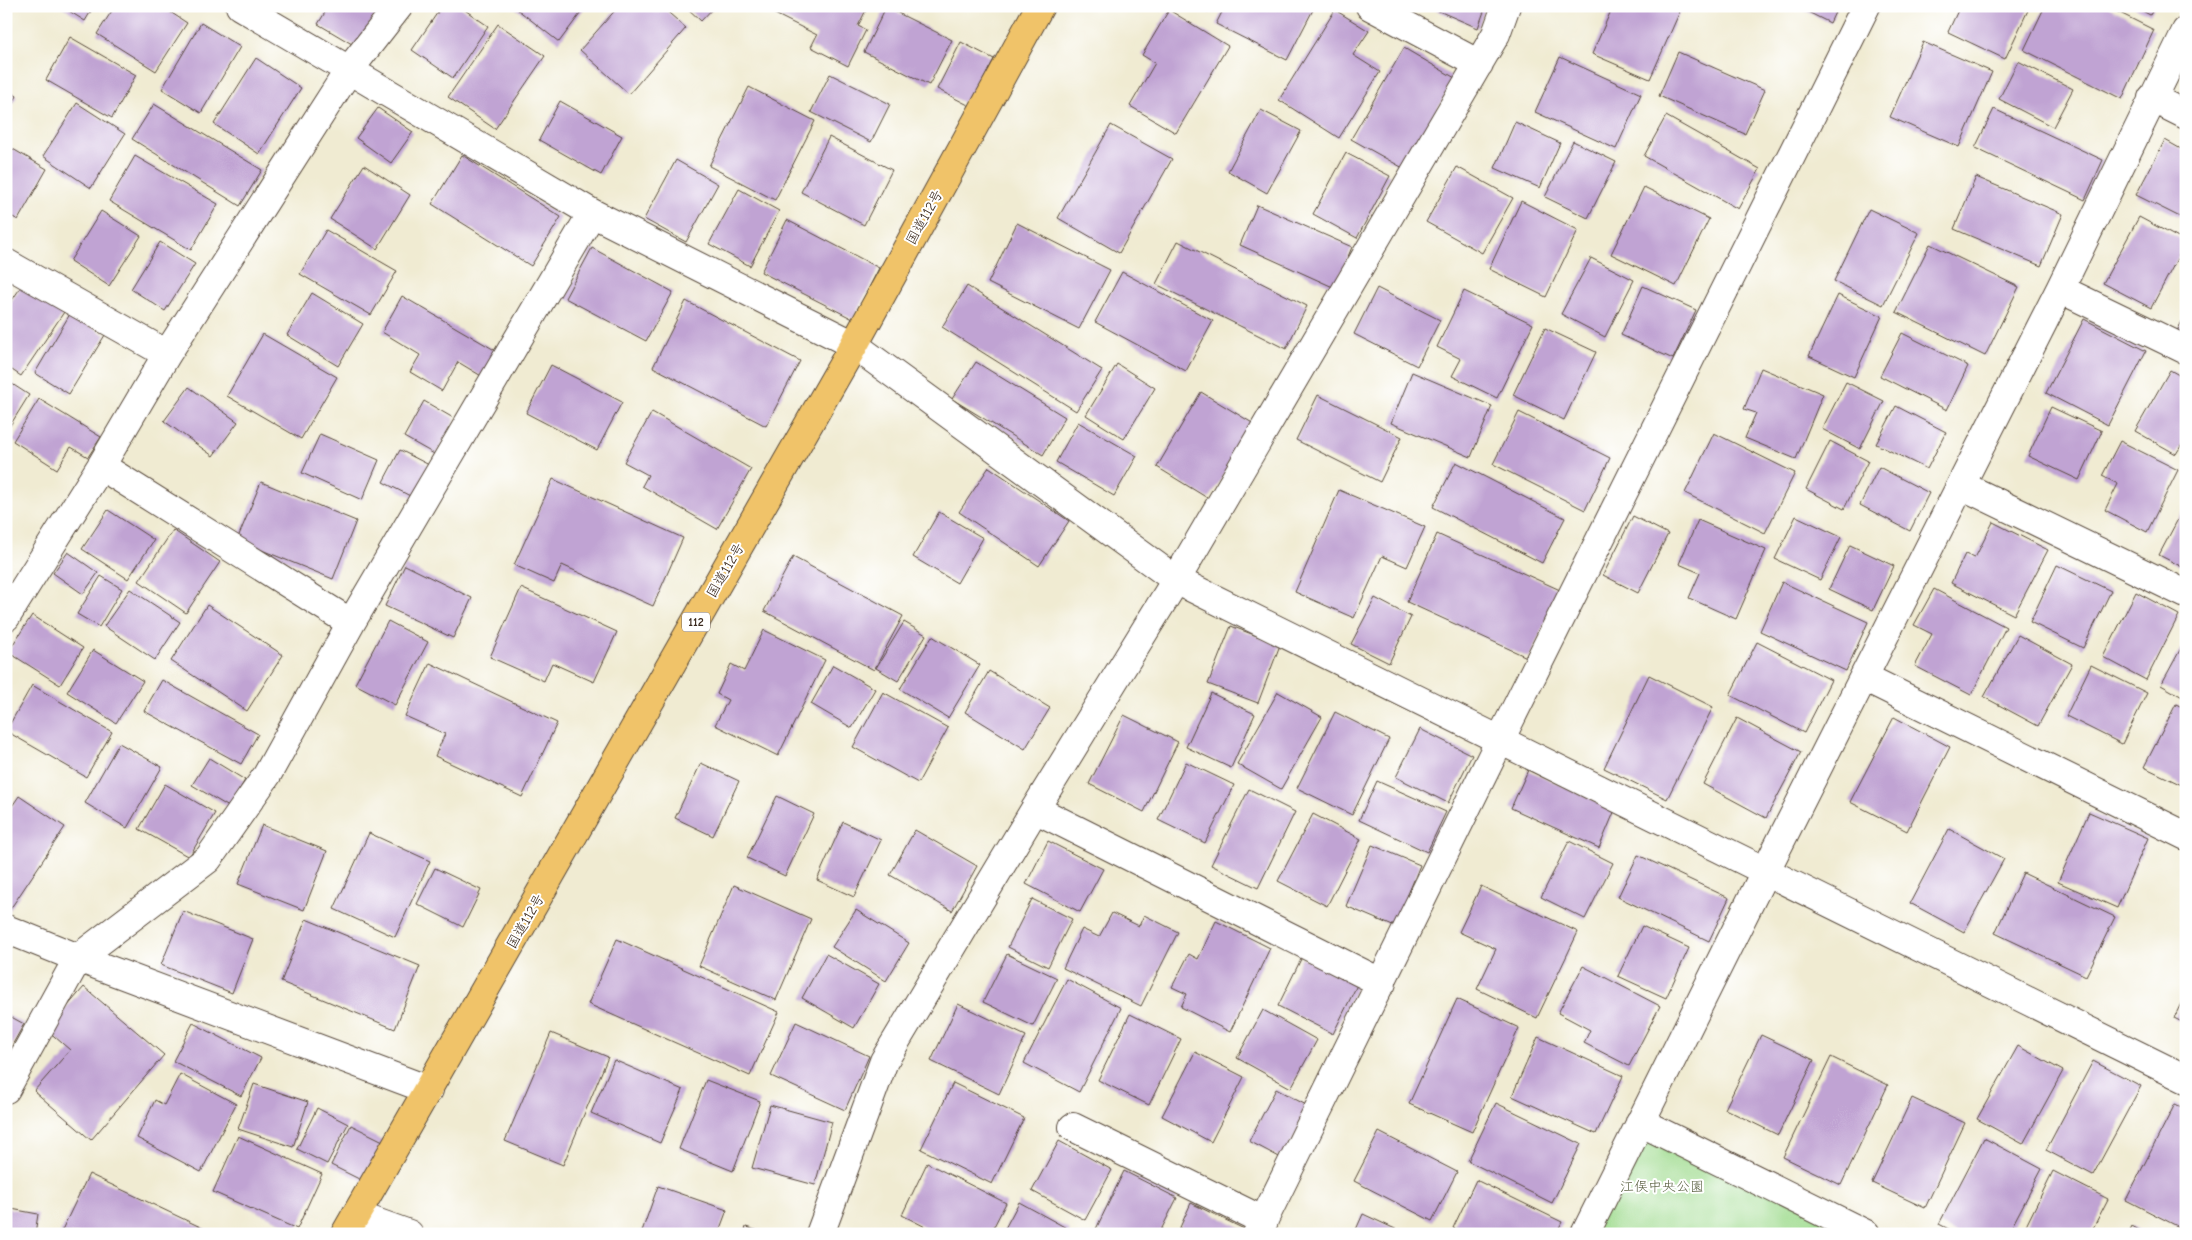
<svg xmlns="http://www.w3.org/2000/svg" width="2192" height="1240" font-family="'Comic Neue','Klee One',sans-serif">
<rect width="100%" height="100%" fill="#fff"/>
<filter id="ink" filterUnits="userSpaceOnUse"><feTurbulence type="fractalNoise" baseFrequency=".02" numOctaves="2"/><feDisplacementMap in="SourceGraphic" scale="10" xChannelSelector="R" yChannelSelector="G"/><feConvolveMatrix kernelMatrix="1 2 1 2 8 2 1 2 1" color-interpolation-filters="sRGB"/></filter>
<filter id="wash" filterUnits="userSpaceOnUse"><feTurbulence type="fractalNoise" baseFrequency=".0096" numOctaves="4" result="noise"/><feDisplacementMap in="SourceGraphic" scale="20" xChannelSelector="R" yChannelSelector="G"/><feGaussianBlur stdDeviation="1.12" result="paint"/><feColorMatrix in="noise" values="0 0 0 0 0 0 0 0 0 0 0 0 0 0 0 0 0 1.4 0 .05"/><feComposite in="paint" operator="in"/></filter>
<g filter="url(#wash)">
<rect width="100%" height="100%" fill="#f0ebd2"/>
<path fill="#a0dc90" stroke="#6e8357" d="M 1640,1122 L 1866,1234 L 1585,1234 Z"/>
<g id="blocks">
<path fill="#c0a3d3" d="M 61,6 L 94,6 L 85,21 Z
M 115,6 L 161,6 L 187,23 L 156,71 L 97,34 Z
M 329,6 L 381,6 L 357,47 L 318,24 Z
M 442,6 L 459,6 L 488,26 L 453,78 L 412,50 Z
M 513,6 L 586,6 L 559,42 Z
M 619,6 L 661,6 L 686,28 L 629,94 L 580,50 Z
M 685,6 L 715,6 L 701,21 Z
M 759,6 L 868,6 L 858,26 L 866,30 L 848,66 L 811,47 L 817,35 Z
M 1198,6 L 1211,6 L 1208,12 Z
M 1225,6 L 1315,6 L 1287,60 L 1216,24 Z
M 1427,6 L 1486,6 L 1478,28 Z
M 1613,6 L 1674,6 L 1681,9 L 1650,79 L 1592,54 Z
M 1796,6 L 1838,6 L 1830,23 Z
M 1960,6 L 2030,6 L 2005,59 L 1948,32 Z
M 2045,6 L 2106,6 L 2154,30 L 2122,99 L 2024,50 Z
M 2133,6 L 2155,6 L 2150,15 Z
M 886,7 L 952,40 L 929,85 L 864,52 Z
M 1169,10 L 1228,46 L 1176,133 L 1130,106 L 1155,63 L 1142,55 Z
M 1335,10 L 1369,31 L 1353,55 L 1380,72 L 1339,138 L 1279,100 Z
M 201,23 L 240,47 L 201,113 L 162,89 Z
M 498,24 L 545,56 L 495,129 L 448,97 Z
M 70,37 L 136,75 L 112,118 L 46,80 Z
M 961,42 L 994,59 L 970,106 L 937,89 Z
M 1923,42 L 1992,72 L 1959,147 L 1890,117 Z
M 1404,48 L 1455,78 L 1403,168 L 1351,139 Z
M 1678,52 L 1765,90 L 1745,134 L 1659,96 Z
M 1560,57 L 1641,94 L 1616,149 L 1535,112 Z
M 256,58 L 301,88 L 259,154 L 214,124 Z
M 2018,61 L 2073,89 L 2053,127 L 1999,99 Z
M 830,74 L 890,104 L 871,142 L 811,112 Z
M 749,87 L 815,121 L 775,200 L 709,166 Z
M 6,89 L 17,96 L 6,115 Z
M 560,101 L 622,136 L 601,175 L 539,140 Z
M 77,103 L 125,134 L 91,188 L 43,156 Z
M 154,104 L 262,170 L 240,206 L 132,139 Z
M 378,108 L 413,132 L 391,163 L 356,138 Z
M 1994,109 L 2103,160 L 2085,200 L 1975,148 Z
M 1261,110 L 1301,131 L 1267,193 L 1228,171 Z
M 1666,116 L 1760,169 L 1738,209 L 1644,156 Z
M 1515,122 L 1560,143 L 1540,188 L 1495,168 Z
M 1111,125 L 1172,159 L 1119,253 L 1058,218 Z
M 829,137 L 892,170 L 864,225 L 801,192 Z
M 2165,140 L 2181,149 L 2186,140 L 2186,220 L 2136,195 Z
M 1573,141 L 1616,162 L 1588,218 L 1545,197 Z
M 6,145 L 47,169 L 18,220 L 6,213 Z
M 1346,153 L 1390,176 L 1357,238 L 1313,214 Z
M 462,155 L 561,217 L 531,266 L 432,204 Z
M 135,156 L 218,204 L 191,250 L 109,201 Z
M 676,160 L 718,184 L 686,242 L 644,219 Z
M 364,165 L 410,195 L 377,249 L 330,219 Z
M 1457,167 L 1513,198 L 1482,253 L 1426,222 Z
M 1976,177 L 2063,214 L 2041,266 L 1954,229 Z
M 1644,187 L 1709,219 L 1676,286 L 1611,254 Z
M 739,189 L 779,211 L 750,266 L 709,244 Z
M 1521,201 L 1578,230 L 1546,297 L 1489,269 Z
M 1257,205 L 1352,247 L 1335,288 L 1240,245 Z
M 1869,209 L 1919,233 L 1883,305 L 1834,281 Z
M 101,211 L 141,236 L 109,286 L 70,261 Z
M 2139,217 L 2186,242 L 2151,308 L 2103,283 Z
M 787,220 L 879,268 L 853,319 L 761,272 Z
M 1017,223 L 1110,270 L 1079,329 L 988,283 Z
M 326,230 L 397,271 L 371,315 L 300,274 Z
M 1178,241 L 1307,306 L 1286,349 L 1156,284 Z
M 160,242 L 195,264 L 165,311 L 131,289 Z
M 1930,244 L 2019,287 L 1985,356 L 1896,312 Z
M 592,248 L 673,292 L 646,341 L 565,298 Z
M 1591,258 L 1634,280 L 1605,337 L 1561,314 Z
M 1122,272 L 1213,321 L 1186,371 L 1095,322 Z
M 23,284 L 64,312 L 21,376 L 6,366 L 6,309 Z
M 967,286 L 1102,370 L 1076,411 L 942,327 Z
M 1643,286 L 1696,310 L 1673,359 L 1621,335 Z
M 1377,288 L 1440,320 L 1417,366 L 1354,334 Z
M 1464,291 L 1533,324 L 1497,398 L 1452,376 L 1461,359 L 1437,347 Z
M 312,293 L 363,324 L 338,366 L 287,335 Z
M 1838,295 L 1882,316 L 1854,377 L 1809,356 Z
M 402,296 L 498,352 L 483,377 L 458,362 L 442,391 L 410,372 L 420,355 L 382,332 Z
M 686,301 L 800,361 L 766,426 L 653,367 Z
M 70,314 L 105,335 L 69,394 L 35,373 Z
M 2186,314 L 2186,335 L 2177,331 Z
M 2084,319 L 2146,351 L 2108,425 L 2046,393 Z
M 1545,328 L 1596,352 L 1564,420 L 1513,395 Z
M 1902,333 L 1968,366 L 1947,410 L 1880,376 Z
M 263,334 L 337,377 L 301,439 L 227,396 Z
M 976,362 L 1065,417 L 1043,455 L 952,399 Z
M 1117,364 L 1155,388 L 1124,439 L 1086,415 Z
M 551,365 L 622,402 L 597,450 L 526,413 Z
M 1761,368 L 1823,394 L 1796,459 L 1745,438 L 1756,413 L 1744,409 Z
M 2170,370 L 2186,379 L 2186,438 L 2176,454 L 2135,431 Z
M 1412,372 L 1492,406 L 1471,457 L 1391,423 Z
M 6,380 L 29,395 L 6,432 Z
M 1846,382 L 1884,401 L 1860,449 L 1822,429 Z
M 189,387 L 238,422 L 213,456 L 164,421 Z
M 1201,392 L 1254,424 L 1209,499 L 1157,467 Z
M 1318,395 L 1402,437 L 1380,482 L 1296,440 Z
M 39,399 L 101,437 L 88,457 L 71,447 L 57,469 L 13,441 Z
M 424,401 L 455,419 L 436,455 L 404,437 Z
M 1896,406 L 1946,432 L 1927,469 L 1876,444 Z
M 2051,407 L 2102,431 L 2079,480 L 2028,456 Z
M 652,412 L 751,469 L 717,529 L 642,486 L 648,475 L 624,462 Z
M 1519,412 L 1610,458 L 1585,510 L 1493,464 Z
M 1078,422 L 1137,456 L 1114,496 L 1056,462 Z
M 1714,433 L 1795,473 L 1765,533 L 1685,493 Z
M 320,434 L 379,460 L 362,500 L 302,473 Z
M 1830,441 L 1868,461 L 1844,509 L 1806,489 Z
M 2120,441 L 2178,470 L 2147,532 L 2105,510 L 2118,484 L 2102,476 Z
M 400,450 L 433,467 L 416,499 L 383,482 Z
M 1456,462 L 1565,518 L 1542,563 L 1433,507 Z
M 989,467 L 1069,521 L 1039,566 L 959,512 Z
M 1879,467 L 1929,493 L 1910,531 L 1860,505 Z
M 553,479 L 683,538 L 653,606 L 562,565 L 554,583 L 514,565 Z
M 261,482 L 356,521 L 333,579 L 237,540 Z
M 1339,490 L 1425,527 L 1407,567 L 1382,556 L 1354,618 L 1295,592 Z
M 2186,504 L 2186,569 L 2159,555 Z
M 108,510 L 154,540 L 128,579 L 82,549 Z
M 939,512 L 983,538 L 957,583 L 913,557 Z
M 1633,516 L 1668,534 L 1638,593 L 1603,575 Z
M 1796,516 L 1841,537 L 1820,580 L 1775,559 Z
M 1698,520 L 1766,550 L 1736,619 L 1689,598 L 1700,573 L 1679,564 Z
M 1993,522 L 2048,550 L 2014,615 L 1951,583 L 1965,554 L 1975,558 Z
M 173,530 L 220,562 L 186,613 L 139,581 Z
M 1437,534 L 1560,590 L 1529,658 L 1407,602 Z
M 1850,545 L 1894,566 L 1873,610 L 1829,589 Z
M 68,552 L 98,573 L 83,594 L 53,573 Z
M 793,557 L 903,616 L 874,670 L 764,611 Z
M 405,565 L 472,598 L 453,638 L 385,606 Z
M 2057,565 L 2111,591 L 2083,648 L 2030,622 Z
M 101,576 L 122,589 L 99,627 L 77,614 Z
M 1782,582 L 1868,622 L 1846,671 L 1760,631 Z
M 521,588 L 617,632 L 594,682 L 552,663 L 544,681 L 490,657 Z
M 130,589 L 180,622 L 155,660 L 104,626 Z
M 1934,589 L 2006,627 L 1971,695 L 1915,666 L 1932,634 L 1914,625 Z
M 2136,592 L 2179,615 L 2146,680 L 2103,657 Z
M 1375,598 L 1411,617 L 1389,663 L 1351,644 Z
M 207,605 L 283,655 L 247,711 L 171,661 Z
M 32,615 L 83,648 L 60,685 L 8,652 Z
M 388,621 L 428,642 L 395,705 L 355,684 Z
M 904,622 L 926,635 L 898,681 L 876,668 Z
M 1231,626 L 1280,645 L 1258,703 L 1208,684 Z
M 764,630 L 825,660 L 778,756 L 715,725 L 728,700 L 717,694 L 731,664 L 744,671 Z
M 2018,635 L 2072,664 L 2038,726 L 1984,697 Z
M 932,636 L 980,665 L 948,718 L 900,689 Z
M 2186,639 L 2186,699 L 2161,685 Z
M 1757,642 L 1831,680 L 1804,733 L 1730,695 Z
M 93,650 L 143,681 L 116,723 L 67,692 Z
M 430,663 L 557,723 L 522,797 L 435,756 L 445,734 L 405,716 Z
M 833,665 L 875,689 L 852,728 L 811,704 Z
M 2091,665 L 2147,693 L 2122,744 L 2066,716 Z
M 989,671 L 1050,708 L 1025,749 L 965,712 Z
M 1649,675 L 1713,707 L 1667,799 L 1604,768 Z
M 162,680 L 258,734 L 241,764 L 144,711 Z
M 32,685 L 112,732 L 86,777 L 6,731 Z
M 883,692 L 948,728 L 918,783 L 853,747 Z
M 1278,692 L 1322,717 L 1281,789 L 1237,764 Z
M 1211,693 L 1255,714 L 1231,768 L 1186,747 Z
M 2176,704 L 2186,709 L 2186,787 L 2144,767 Z
M 1335,712 L 1389,739 L 1352,815 L 1297,788 Z
M 1124,715 L 1178,742 L 1144,812 L 1089,784 Z
M 1894,717 L 1950,747 L 1907,831 L 1850,802 Z
M 1737,718 L 1801,752 L 1766,818 L 1703,784 Z
M 1420,729 L 1472,755 L 1448,803 L 1396,777 Z
M 119,743 L 162,767 L 127,828 L 85,803 Z
M 209,758 L 245,780 L 229,807 L 192,785 Z
M 1186,762 L 1234,785 L 1205,843 L 1158,820 Z
M 701,763 L 739,781 L 713,836 L 675,818 Z
M 1528,770 L 1615,810 L 1599,848 L 1511,808 Z
M 1377,781 L 1446,812 L 1427,852 L 1359,820 Z
M 165,784 L 215,813 L 189,857 L 139,829 Z
M 1249,789 L 1295,812 L 1258,888 L 1211,865 Z
M 19,796 L 65,827 L 9,911 L 6,909 L 6,815 Z
M 777,796 L 814,814 L 785,876 L 747,858 Z
M 2089,812 L 2148,838 L 2117,908 L 2058,882 Z
M 1313,814 L 1361,839 L 1327,906 L 1278,881 Z
M 843,822 L 881,840 L 854,897 L 817,880 Z
M 262,825 L 327,851 L 304,910 L 238,884 Z
M 1949,829 L 2004,859 L 1964,932 L 1910,903 Z
M 915,830 L 977,866 L 952,911 L 890,875 Z
M 369,833 L 430,861 L 395,937 L 334,909 Z
M 1048,841 L 1103,869 L 1080,912 L 1026,884 Z
M 1569,841 L 1613,863 L 1585,919 L 1541,897 Z
M 1372,845 L 1420,865 L 1395,927 L 1346,906 Z
M 1638,855 L 1729,898 L 1709,941 L 1618,897 Z
M 435,868 L 481,890 L 463,927 L 417,904 Z
M 2023,873 L 2115,917 L 2086,976 L 1995,933 Z
M 734,885 L 811,919 L 776,1000 L 699,966 Z
M 1481,886 L 1578,932 L 1537,1018 L 1477,989 L 1496,949 L 1459,932 Z
M 1032,899 L 1072,919 L 1048,967 L 1008,947 Z
M 856,910 L 909,943 L 886,981 L 832,947 Z
M 183,911 L 253,939 L 232,993 L 161,965 Z
M 1112,913 L 1139,926 L 1144,915 L 1178,932 L 1141,1006 L 1063,968 L 1082,929 L 1099,937 Z
M 306,919 L 420,966 L 395,1029 L 281,982 Z
M 1216,921 L 1270,948 L 1230,1032 L 1181,1007 L 1187,994 L 1172,987 L 1189,954 L 1198,959 Z
M 1642,926 L 1689,948 L 1666,998 L 1618,976 Z
M 617,939 L 779,1012 L 750,1076 L 588,1004 Z
M 826,954 L 879,984 L 854,1028 L 802,998 Z
M 1007,954 L 1057,978 L 1033,1026 L 983,1002 Z
M 1302,957 L 1357,985 L 1333,1034 L 1278,1006 Z
M 1583,966 L 1660,1006 L 1629,1066 L 1584,1043 L 1590,1030 L 1558,1013 Z
M 1067,979 L 1121,1008 L 1079,1092 L 1024,1063 Z
M 84,987 L 164,1055 L 91,1140 L 34,1091 L 70,1050 L 47,1030 Z
M 2186,993 L 2186,1024 L 2174,1018 Z
M 1457,999 L 1519,1028 L 1472,1132 L 1409,1104 Z
M 958,1004 L 1026,1036 L 999,1094 L 931,1061 Z
M 1263,1010 L 1317,1040 L 1291,1088 L 1237,1058 Z
M 6,1014 L 24,1024 L 6,1056 Z
M 1130,1014 L 1181,1039 L 1149,1105 L 1098,1080 Z
M 796,1022 L 869,1056 L 845,1110 L 771,1076 Z
M 193,1023 L 261,1058 L 241,1096 L 173,1061 Z
M 551,1033 L 608,1057 L 563,1165 L 505,1141 Z
M 1761,1035 L 1814,1060 L 1778,1135 L 1725,1109 Z
M 1538,1037 L 1623,1076 L 1596,1134 L 1512,1096 Z
M 2018,1046 L 2063,1071 L 2023,1144 L 1977,1119 Z
M 1195,1052 L 1244,1077 L 1211,1142 L 1162,1116 Z
M 1831,1057 L 1888,1085 L 1841,1185 L 1783,1157 Z
M 614,1060 L 683,1090 L 660,1143 L 591,1113 Z
M 2093,1061 L 2141,1086 L 2093,1175 L 2046,1150 Z
M 180,1074 L 236,1104 L 201,1172 L 137,1138 L 155,1100 L 164,1105 Z
M 706,1080 L 760,1101 L 733,1171 L 679,1149 Z
M 953,1083 L 1024,1118 L 992,1184 L 921,1149 Z
M 254,1084 L 308,1102 L 293,1147 L 238,1129 Z
M 1276,1089 L 1310,1107 L 1283,1159 L 1249,1141 Z
M 1912,1098 L 1965,1123 L 1925,1208 L 1872,1183 Z
M 1496,1103 L 1581,1144 L 1552,1203 L 1468,1161 Z
M 2175,1104 L 2186,1109 L 2185,1230 L 2126,1200 Z
M 770,1105 L 832,1122 L 815,1185 L 752,1168 Z
M 317,1108 L 348,1124 L 327,1164 L 297,1149 Z
M 351,1125 L 385,1142 L 365,1182 L 331,1165 Z
M 1379,1132 L 1457,1172 L 1432,1221 L 1354,1181 Z
M 238,1136 L 322,1174 L 297,1229 L 213,1192 Z
M 1984,1138 L 2042,1169 L 2008,1234 L 1958,1234 L 1939,1224 Z
M 1059,1141 L 1112,1170 L 1085,1220 L 1032,1191 Z
M 927,1163 L 1006,1203 L 990,1234 L 939,1234 L 902,1215 Z
M 1124,1171 L 1177,1198 L 1159,1234 L 1105,1234 L 1096,1229 Z
M 2053,1171 L 2108,1199 L 2090,1234 L 2022,1234 Z
M 89,1174 L 215,1234 L 60,1234 Z
M 1476,1180 L 1562,1222 L 1556,1234 L 1466,1234 L 1453,1228 Z
M 658,1186 L 727,1210 L 718,1234 L 641,1234 Z
M 1019,1202 L 1070,1230 L 1068,1234 L 1002,1234 Z
M 1191,1203 L 1244,1229 L 1241,1234 L 1177,1234 Z
M 6,1208 L 38,1214 L 35,1234 L 6,1234 Z
M 1363,1214 L 1406,1234 L 1354,1234 Z
M 2132,1226 L 2146,1234 L 2128,1234 Z
M 746,1227 L 765,1233 L 765,1234 L 744,1234 Z"/>
</g>
</g>
<g filter="url(#ink)">
<use href="#blocks" fill-opacity="0" stroke="#564739" stroke-width="1"/>
<g fill="none" stroke-linecap="round" stroke-linejoin="round">
<g stroke="#564739" stroke-width="30">
<path id="minor" d="M 240,6 L 592,213 L 854,345 L 1176,580 L 2186,1079
M 1370,6 L 1479,64
M 2152,98 L 2186,115
M 6,263 L 167,354
M 2060,289 L 2186,350
M 101,466 L 351,623
M 1961,485 L 2186,594
M 6,617 L 101,466 L 167,354 L 349,70 L 399,6
M 1864,677 L 2186,836
M 1035,809 L 1382,983
M 6,929 L 78,958 L 429,1090
M 6,1089 L 78,958 L 208,859 L 267,775 L 351,623 L 592,213
M 1640,1122 L 1866,1234
M 1073,1127 L 1264,1221
M 356,1215 L 409,1234
M 820,1234 L 884,1061 L 1035,809 L 1176,580 L 1496,34 L 1506,6
M 1257,1234 L 1500,740 L 1866,6
M 1585,1234 L 1766,870 L 2060,289 L 2186,31"/>
</g>
<g stroke="#564739" stroke-width="30">
<path id="highway" d="M 345,1234 L 854,345 L 1040,6"/>
</g>
<use href="#minor" stroke="#fff" stroke-width="28"/>
<use href="#highway" stroke="#f0c369" stroke-width="28"/>
</g>
</g>
<g text-anchor="middle" stroke-width="4" stroke-linejoin="round" paint-order="stroke">
<rect fill="#fff" stroke="#766a62" stroke-width="1" x="682" y="612.5" width="28" height="19" rx="4"/>
<g font-size="12" font-weight="bold" fill="#3b2a1e">
<text x="696" y="626">112</text>
</g>
<g font-size="14" fill="#3b2a1e" stroke="#fff">
<text transform="translate(924 217) rotate(-61)" y="5">国道112号</text>
<text transform="translate(725 570) rotate(-60)" y="5">国道112号</text>
<text transform="translate(525 921) rotate(-60)" y="5">国道112号</text>
</g>
<g font-size="14" fill="#595f40" stroke="#fff">
<text x="1662" y="1191">江俣中央公園</text>
</g>
</g>
<rect width="2192" height="1240" fill="none" stroke="#fff" stroke-width="25"/>
</svg>
